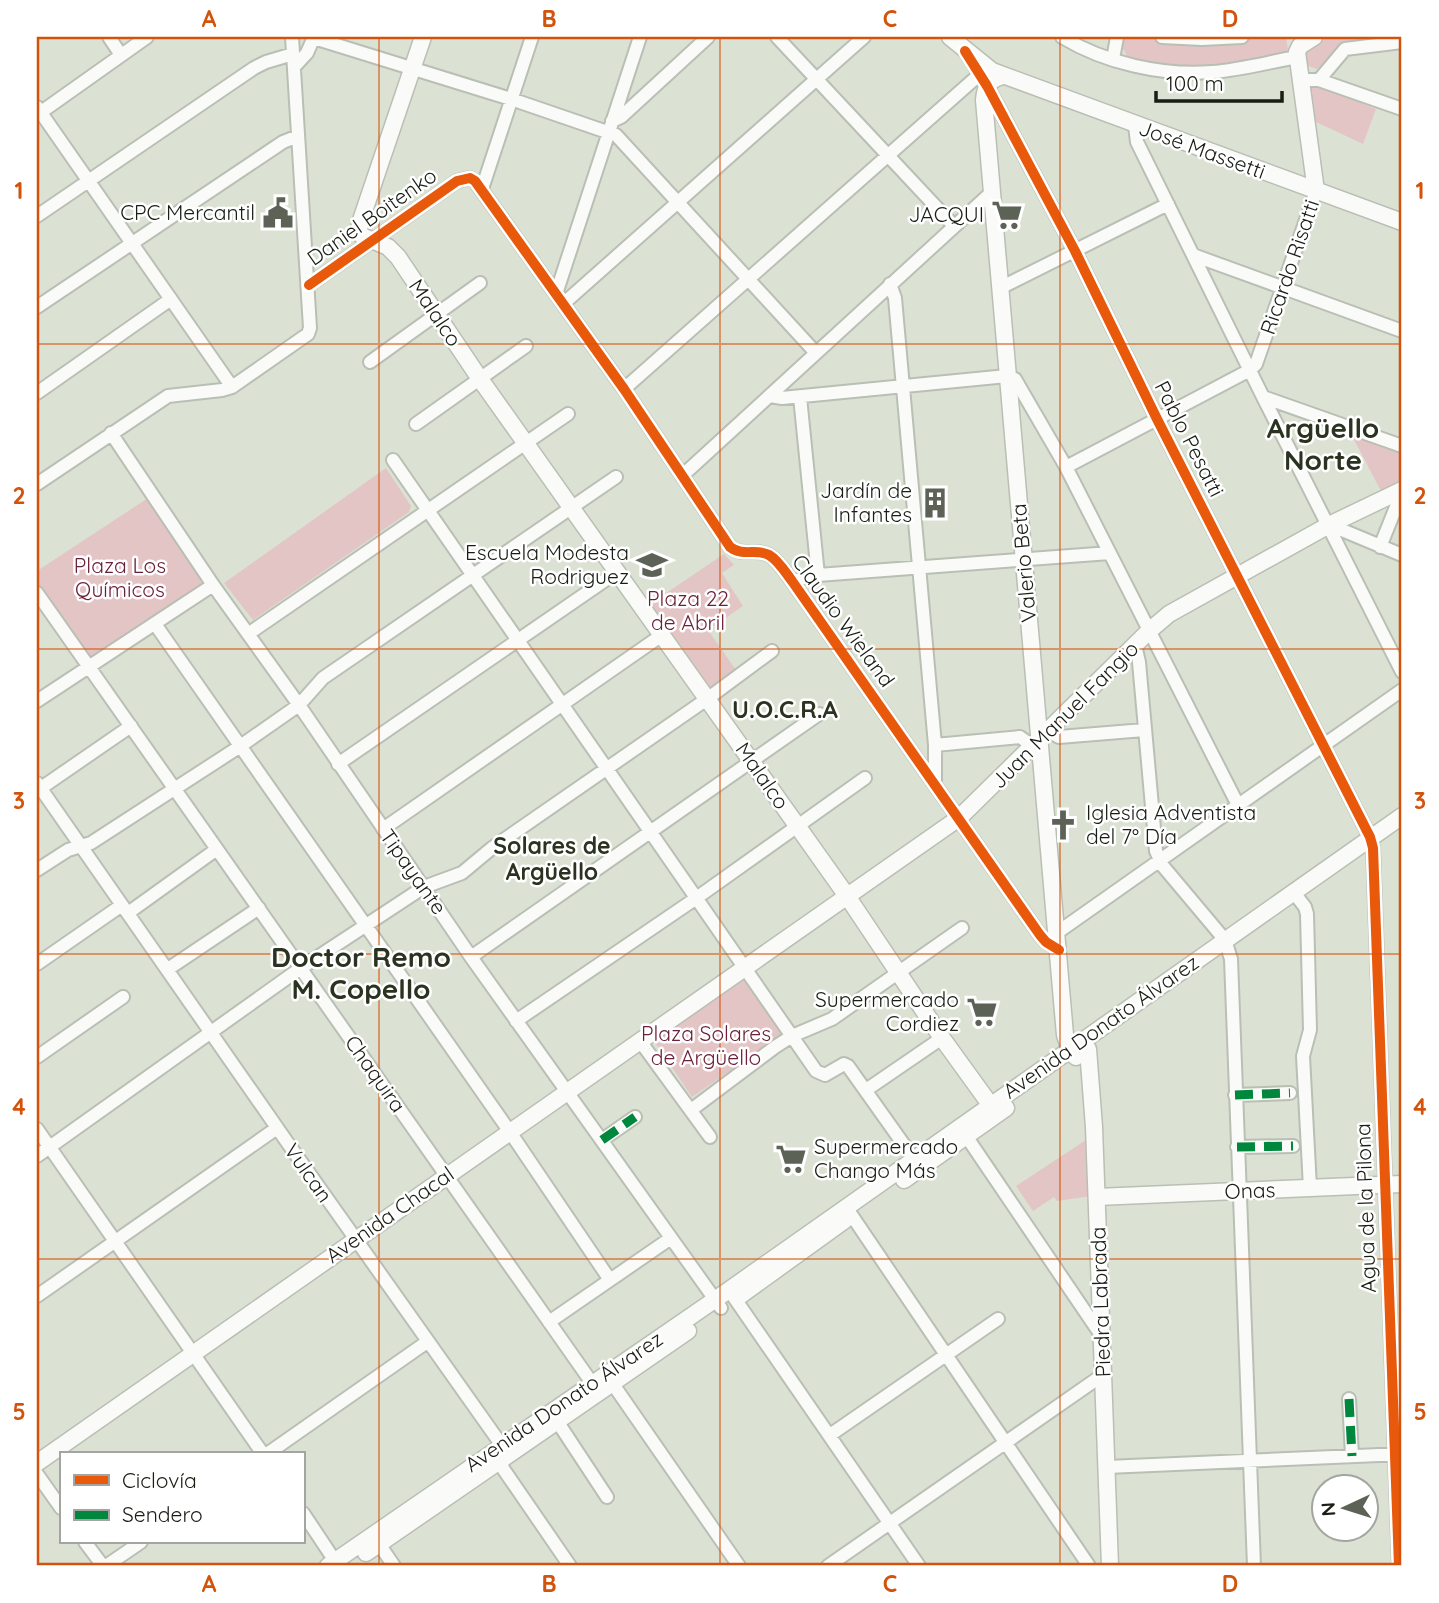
<svg xmlns="http://www.w3.org/2000/svg" width="1439" height="1603" font-family="Quicksand,sans-serif">
<rect width="100%" height="100%" fill="#dbe2d4"/>
<path fill="#e3c5c6" d="M 1125,37 L 1217,43 L 1253,37 L 1286,37 L 1288,50 C 1255,73 1165,67 1127,56 L 1122,46 Z
M 1323,37 L 1360,37 L 1355,42 L 1346,43 L 1317,69 L 1303,64 L 1303,54 Z
M 1315,84 L 1376,109 L 1363,144 L 1316,122 L 1308,89 Z
M 1351,434 L 1402,453 L 1401,481 L 1381,491 Z
M 386,468 L 411,506 L 409,512 L 253,620 L 224,583 Z
M 148,498 L 207,584 L 88,661 L 37,585 L 37,571 Z
M 724,554 L 734,565 L 722,573 L 743,606 L 708,630 L 738,673 L 709,693 L 647,606 Z
M 746,977 L 785,1033 L 692,1097 L 654,1041 Z
M 1089,1138 L 1091,1196 L 1057,1201 L 1054,1197 L 1033,1211 L 1016,1186 Z"/>
<g fill="none" stroke-linecap="round" stroke-linejoin="round">
<g stroke="#b9bfb4" stroke-width="16">
<path id="minor" d="M 109,37 L 121,55
M 777,37 L 954,226
M 1062,37 C 1105,63 1162,76 1212,72 C 1240,70 1269,62 1297,57
M 1162,37 L 1202,39 L 1242,37
M 314,38 L 511,99 L 616,135 L 816,353
M 968,55 L 987,86 L 1075,251 L 1157,419 L 1370,837 L 1373,848 L 1399,1566
M 1113,59 L 1117,37
M 294,67 L 307,53 L 314,37
M 1301,80 L 1319,80 L 1402,109
M 1319,80 L 1345,49 L 1402,42
M 37,107 L 232,387
M 37,115 L 147,37
M 612,121 L 621,117 L 708,37
M 1135,126 L 1137,142 L 1263,397 L 1402,672
M 482,189 L 532,37
M 37,216 L 254,68 L 266,62 L 293,54
M 1193,255 L 1402,331
M 890,284 L 895,298 L 935,745 L 935,781
M 309,285 L 457,181 L 470,178 L 475,181 L 624,389 L 730,547 C 743,557 756,548 769,555 C 778,560 786,573 792,581 L 1040,935 L 1046,942 L 1059,950
M 1000,288 L 1168,204
M 556,294 L 640,37
M 563,304 L 864,37
M 37,307 L 283,142 L 298,136
M 370,362 L 480,283
M 624,389 L 980,74
M 37,393 L 171,299
M 770,396 L 782,398 L 1007,376 L 1015,379 L 1066,467 L 1238,805
M 800,397 L 818,575
M 1263,397 L 1402,446
M 416,424 L 526,346
M 111,433 L 213,585 L 299,705 L 471,957 L 721,1308
M 393,460 L 816,1071 L 825,1075 L 844,1064 L 848,1066 L 914,1159
M 1066,467 L 1250,370 L 1256,364 L 1316,191
M 683,475 L 992,192
M 37,484 L 168,396 L 222,390 L 232,387 L 308,334 L 310,328 L 292,37
M 1330,525 L 1402,555
M 1380,547 L 1402,492
M 792,581 L 818,575 L 1110,553
M 37,593 L 592,1383
M 155,624 L 510,1132 L 610,1280
M 248,634 L 568,414
M 1135,645 L 1139,662 L 1156,851 L 1162,865 L 1225,940 L 1231,959 L 1254,1566
M 37,701 L 213,585
M 1047,730 L 1059,737 L 1144,730
M 935,745 L 1020,737 L 1031,745
M 338,764 L 617,572
M 37,783 L 287,1142 L 498,1440 L 502,1467 L 570,1566
M 41,788 L 131,726
M 383,829 L 662,635
M 37,870 L 68,850 L 91,843 L 239,747 L 299,705 L 323,678 L 616,477
M 1298,898 L 1305,907 L 1307,914 L 1310,1030 L 1303,1056 L 1310,1188
M 128,913 L 217,849
M 1058,932 L 1402,690
M 471,957 L 819,714
M 37,964 L 122,905
M 168,969 L 259,908
M 516,1021 L 695,899 L 865,778
M 640,1041 L 710,1137
M 37,1057 L 123,997
M 866,1090 L 942,1038
M 1235,1095 L 1290,1093
M 691,1110 L 775,1047 L 792,1036 L 832,1019 L 962,928
M 37,1129 L 263,1454
M 962,1130 L 1101,1335
M 602,1140 L 635,1117
M 1237,1147 L 1293,1146
M 37,1156 L 301,968 L 424,887 L 462,873 L 492,848 L 707,699 L 772,651
M 846,1207 L 1089,1566
M 729,1290 L 919,1566
M 37,1296 L 277,1128
M 549,1322 L 671,1238
M 608,1377 L 739,1566
M 1349,1399 L 1352,1456
M 557,1421 L 607,1497
M 830,1435 L 998,1319
M 267,1454 L 427,1342
M 1107,1467 L 1402,1454
M 37,1474 L 61,1508
M 303,1513 L 335,1561
M 85,1542 L 103,1566
M 379,1544 L 394,1566
M 106,1566 L 141,1542
M 828,1566 L 1104,1374"/>
</g>
<g stroke="#b9bfb4" stroke-width="19">
<path id="major" d="M 423,37 L 360,223 L 359,231 L 362,236 L 388,247 L 398,257 L 480,379 L 847,896 L 942,1038 L 997,1114
M 950,37 L 992,71 L 1402,222
M 1314,37 L 1300,46 L 1297,52 L 1316,191
M 1003,76 C 990,79 985,86 984,100 L 1065,1035 L 1070,1050 L 1076,1057
M 1080,1042 L 1088,1049 L 1094,1127 L 1110,1566
M 904,1180 L 1006,1108
M 1097,1197 L 1402,1184
M 741,1295 L 845,1220
M 37,1463 L 959,818 L 1149,631 L 1169,614 L 1329,525 L 1402,490
M 366,1553 L 688,1331
M 328,1566 L 729,1290 L 1402,816"/>
</g>
<use href="#minor" stroke="#fafbf9" stroke-width="12"/>
<use href="#major" stroke="#fafbf9" stroke-width="16"/>
<path stroke="#00873e" stroke-width="9" stroke-dasharray="18 9" stroke-linecap="butt" d="M 1235,1095 L 1290,1093
M 602,1140 L 635,1117
M 1237,1147 L 1293,1146
M 1349,1399 L 1352,1456"/>
<g stroke="#fff" stroke-width="15">
<path id="cycleway" d="M 965,51 L 987,86 L 1075,251 L 1157,419 L 1370,837 L 1373,848 L 1399,1566
M 309,285 L 457,181 L 470,178 L 475,181 L 624,389 L 730,547 C 743,557 756,548 769,555 C 778,560 786,573 792,581 L 1040,935 L 1046,942 L 1059,950"/>
</g>
<use href="#cycleway" stroke="#e8590c" stroke-width="10"/>
</g>
<path fill="none" stroke="#d3530d" stroke-width="2" stroke-opacity="0.55" d="M 379,37 L 379,1566M 720,37 L 720,1566M 1060,37 L 1060,1566M 37,344 L 1402,344M 37,649 L 1402,649M 37,954 L 1402,954M 37,1259 L 1402,1259"/>
<defs>
<g id="civic-bare" transform="scale(2.415)"><path d="M-.6-6.5H3V-4.5H.6V-3L4-1V1h2V6H-6V1h2V-1L-.6-3ZM-1.2 2.5V6h2.4V2.5Z" fill="#5d6257" stroke="#fff" stroke-width="2.5" paint-order="stroke"/></g>
<g id="supermarket-bare" transform="scale(2.415)"><path d="M-6-5.5h2.5l.6 2H6L4.5 2H-2.5L-4.4-4H-6ZM-1.5 3.2a1.3 1.3 0 1 0 .1 0ZM3 3.2a1.3 1.3 0 1 0 .1 0Z" fill="#5d6257" stroke="#fff" stroke-width="2.5" paint-order="stroke"/></g>
<g id="building-bare" transform="scale(2.415)"><path d="M-4-6H4V6H1V3H-1V6H-4ZM-2.5-4.3h1.7v1.8h-1.7ZM.8-4.3h1.7v1.8H.8ZM-2.5-1h1.7V.8h-1.7ZM.8-1h1.7V.8H.8Z" fill="#5d6257" stroke="#fff" stroke-width="2.5" paint-order="stroke"/></g>
<g id="school-bare" transform="scale(2.415)"><path d="M0-5L7-2L0 1L-7-2ZM-4 1L0 2.5L4 1V4Q0 6-4 4Z" fill="#5d6257" stroke="#fff" stroke-width="2.5" paint-order="stroke"/></g>
<g id="church-bare" transform="scale(2.415)"><path d="M-1.2-6h2.4v3.5h3.3v2.4h-3.3V6h-2.4V-.1h-3.3v-2.4h3.3Z" fill="#5d6257" stroke="#fff" stroke-width="2.5" paint-order="stroke"/></g>
</defs>
<g fill-rule="evenodd">
<use href="#civic-bare" x="278" y="213"/>
<use href="#supermarket-bare" x="1007" y="215"/>
<use href="#building-bare" x="935" y="503"/>
<use href="#school-bare" x="652" y="565"/>
<use href="#church-bare" x="1063" y="825"/>
<use href="#supermarket-bare" x="982" y="1012"/>
<use href="#supermarket-bare" x="791" y="1159"/>
</g>
<g text-anchor="middle" stroke-width="5" stroke-linejoin="round" paint-order="stroke">
<g font-size="21" fill="#191d14" stroke="#fff">
<text transform="translate(1202 150) rotate(20)" y="7">José Massetti</text>
<text transform="translate(372 217) rotate(-35)" y="7">Daniel Boitenko</text>
<text transform="translate(1290 267) rotate(-71)" y="7">Ricardo Risatti</text>
<text transform="translate(435 313) rotate(56)" y="7">Malalco</text>
<text transform="translate(1189 439) rotate(63)" y="7">Pablo Pesatti</text>
<text transform="translate(1024 563) rotate(-95)" y="7">Valerio Beta</text>
<text transform="translate(843 621) rotate(54)" y="7">Claudio Wieland</text>
<text transform="translate(1065 715) rotate(-45)" y="7">Juan Manuel Fangio</text>
<text transform="translate(762 776) rotate(55)" y="7">Malalco</text>
<text transform="translate(413 872) rotate(55)" y="7">Tipayante</text>
<text transform="translate(1101 1027) rotate(-35)" y="7">Avenida Donato Álvarez</text>
<text transform="translate(375 1074) rotate(55)" y="7">Chaquira</text>
<text transform="translate(308 1173) rotate(55)" y="7">Vulcan</text>
<text transform="translate(1250 1191) rotate(-2)" y="7">Onas</text>
<text transform="translate(1366 1208) rotate(-92)" y="7">Agua de la Pilona</text>
<text transform="translate(390 1215) rotate(-35)" y="7">Avenida Chacal</text>
<text transform="translate(1101 1302) rotate(-92)" y="7">Piedra Labrada</text>
<text transform="translate(564 1402) rotate(-34)" y="7">Avenida Donato Álvarez</text>
</g>
<g font-size="21" fill="#191d14" stroke="#fff" text-anchor="end">
<text x="255" y="220">CPC Mercantil</text>
<text x="984" y="222">JACQUI</text>
<text x="912" y="498">Jardín de<tspan x="912" dy="24">Infantes</tspan></text>
<text x="629" y="560">Escuela Modesta<tspan x="629" dy="24">Rodriguez</tspan></text>
<text x="1086" y="820" text-anchor="start">Iglesia Adventista<tspan x="1086" dy="24">del 7° Día</tspan></text>
<text x="959" y="1007">Supermercado<tspan x="959" dy="24">Cordiez</tspan></text>
<text x="814" y="1154" text-anchor="start">Supermercado<tspan x="814" dy="24">Chango Más</tspan></text>
</g>
<g font-size="21" fill="#6b203a" stroke="#fff">
<text x="120" y="573">Plaza Los<tspan x="120" dy="24">Químicos</tspan></text>
<text x="688" y="606">Plaza 22<tspan x="688" dy="24">de Abril</tspan></text>
<text x="706" y="1041">Plaza Solares<tspan x="706" dy="24">de Argüello</tspan></text>
</g>
<g font-size="23" font-weight="bold" fill="#2a331f" stroke="#fff">
<text x="552" y="854">Solares de<tspan x="552" dy="26">Argüello</tspan></text>
</g>
<g font-size="24" font-weight="bold" fill="#2a331f" stroke="#fff">
<text x="785" y="718">U.O.C.R.A</text>
</g>
<g font-size="28" font-weight="bold" fill="#2a331f" stroke="#fff">
<text x="1323" y="438">Argüello<tspan x="1323" dy="32">Norte</tspan></text>
<text x="361" y="967">Doctor Remo<tspan x="361" dy="32">M. Copello</tspan></text>
</g>
</g>
<rect width="1439" height="1603" fill="none" stroke="#ffffff" stroke-width="77"/>
<rect x="60" y="1452" width="245" height="91" fill="#ffffff" stroke="#a3a5a1" stroke-width="2"/>
<rect x="74" y="1475" width="35" height="10" fill="#e8590c" stroke="#a3a5a1" stroke-width="2"/>
<text x="122" y="1488" font-size="21" fill="#191d14">Ciclovía</text>
<rect x="74" y="1510" width="35" height="10" fill="#00873e" stroke="#a3a5a1" stroke-width="2"/>
<text x="122" y="1522" font-size="21" fill="#191d14">Sendero</text>
<g transform="translate(1345 1508) rotate(266)"><circle r="33" fill="#ffffff" stroke="#a3a5a1" stroke-width="2"/>
<path d="M0-5L12 26L0 18L-12 26Z" fill="#5d6257"/>
<text y="-10" font-size="19" font-weight="bold" text-anchor="middle" fill="#191d14">N</text>
</g>
<path d="M1156 91v10h126v-10" fill="none" stroke="#191d14" stroke-width="3.5"/>
<text x="1166" y="91" font-size="21" fill="#191d14" stroke="#ffffff" stroke-width="5" paint-order="stroke">100 m</text>
<rect x="38" y="38" width="1362" height="1526" fill="none" stroke="#d3530d" stroke-width="2.5"/>
<g font-size="23" text-anchor="middle" font-weight="bold" fill="#d3530d">
<text x="209" y="27">A</text>
<text x="549" y="27">B</text>
<text x="890" y="27">C</text>
<text x="1230" y="27">D</text>
<text x="19" y="199">1</text>
<text x="1420" y="199">1</text>
<text x="19" y="504">2</text>
<text x="1420" y="504">2</text>
<text x="19" y="809">3</text>
<text x="1420" y="809">3</text>
<text x="19" y="1115">4</text>
<text x="1420" y="1115">4</text>
<text x="19" y="1420">5</text>
<text x="1420" y="1420">5</text>
<text x="209" y="1592">A</text>
<text x="549" y="1592">B</text>
<text x="890" y="1592">C</text>
<text x="1230" y="1592">D</text>
</g>
</svg>
